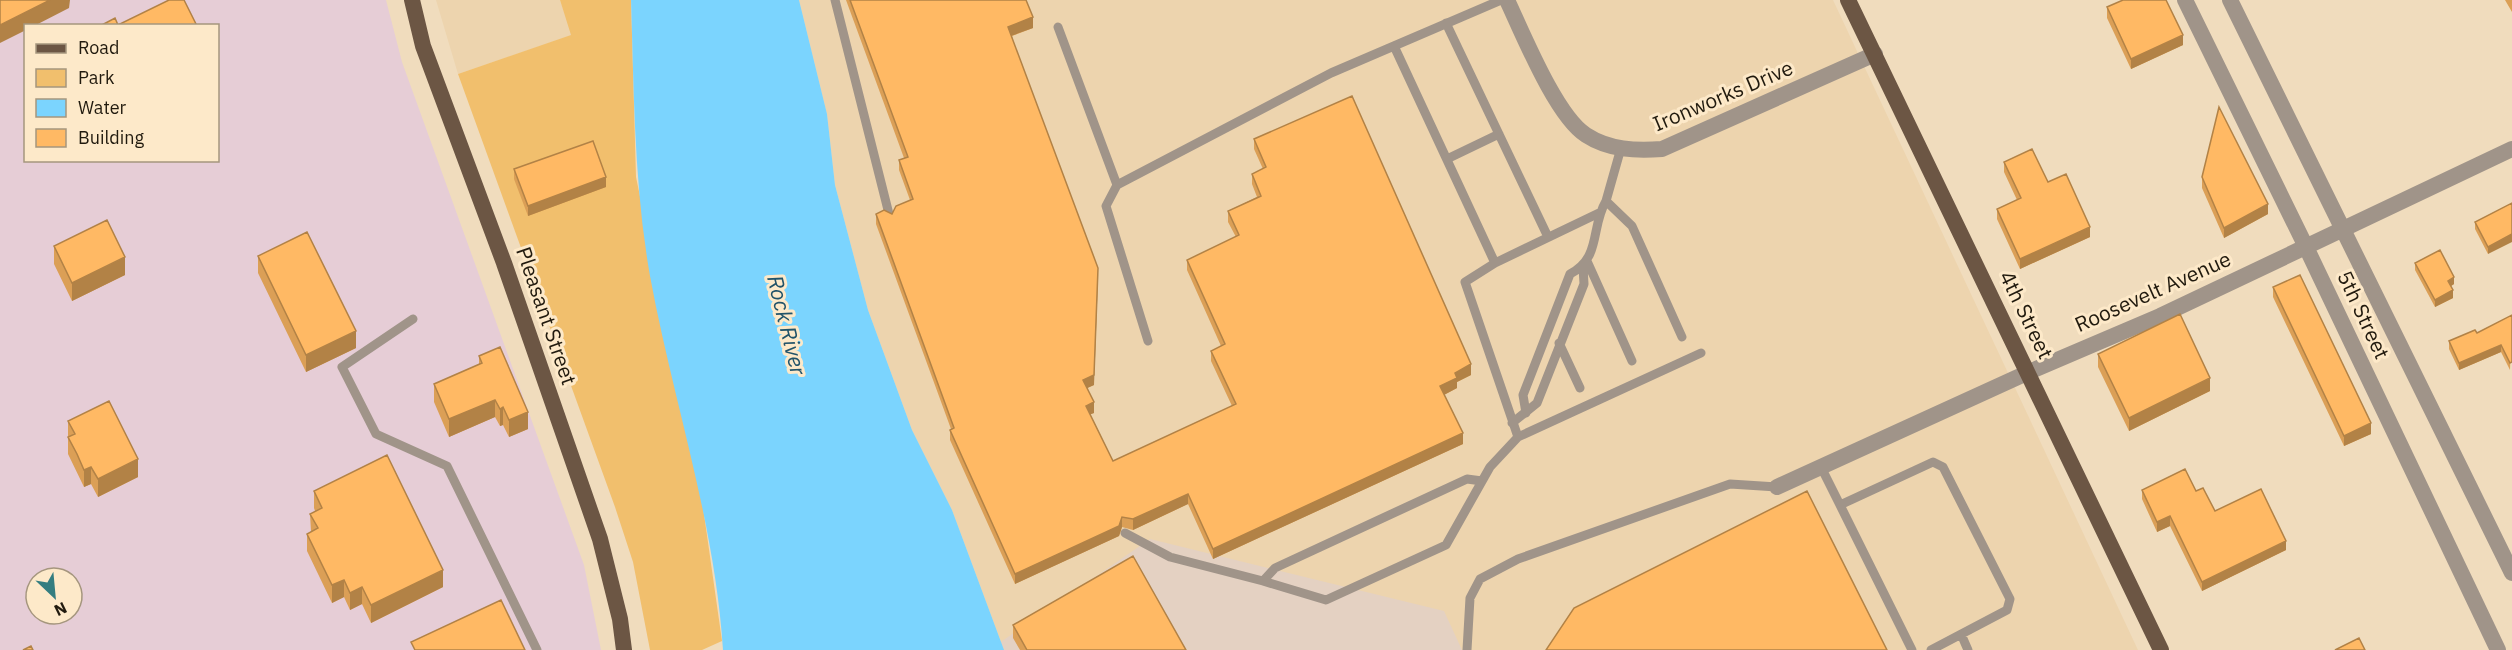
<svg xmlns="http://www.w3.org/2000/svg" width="2512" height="650" font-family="'IBM Plex Sans',sans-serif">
<rect width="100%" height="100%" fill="#f0dcbd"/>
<path fill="#edd4ae" d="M 436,0 L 560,0 L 572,35 L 458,74 Z
M 799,0 L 1833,0 L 2138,650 L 1004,650 L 952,510 L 912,430 L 868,310 L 835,185 L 827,114 Z"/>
<path fill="#e4d1c2" d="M 1150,539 L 1444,611 L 1462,650 L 997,650 L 995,646 Z"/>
<path fill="#e6cdd6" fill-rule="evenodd" d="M 0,0 L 386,0 L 402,62 L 584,565 L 601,650 L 0,650 ZM 26,26 L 218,26 L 218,160 L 26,160 ZM 36,578 L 72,578 L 72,614 L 36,614 Z"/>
<path fill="#f1bf6d" d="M 560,0 L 631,0 L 636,177 L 701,493 L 722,641 L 702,650 L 650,650 L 633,562 L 615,507 L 458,74 L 571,35 Z"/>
<path fill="#7bd4fe" d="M 631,0 L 799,0 L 827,114 L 835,185 L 868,310 L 912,430 L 952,510 L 1004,650 L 723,650 C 715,522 673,401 650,276 C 634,185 634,92 631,0 Z"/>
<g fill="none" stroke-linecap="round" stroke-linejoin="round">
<path stroke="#a09489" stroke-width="9" d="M 835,0 L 890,218
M 1446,23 L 1548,237
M 1058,27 L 1117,185
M 1394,46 L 1495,263
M 1621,148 L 1606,201 L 1632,226 L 1682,337
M 1447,159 L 1499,134
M 1587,261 L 1632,361
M 413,319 L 342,367 L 376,434 L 447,466 L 537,650
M 1148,341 L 1106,206 L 1117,185 L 1331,73 L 1501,0
M 1559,343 L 1580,388
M 1526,413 L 1523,395 L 1570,274 C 1602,257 1590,228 1606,201
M 1512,423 L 1537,403 L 1584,284 L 1583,267
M 1518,437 L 1465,282 L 1495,263 L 1599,213
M 1821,467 L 1840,505
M 1482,481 L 1467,479 L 1275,568 L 1263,581 L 1326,600 L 1446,545 L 1490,467 L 1518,437 L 1701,353
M 1125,533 L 1170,557 L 1263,581
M 1961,634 L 1968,650
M 1467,650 L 1470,598 L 1480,579 L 1518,559 L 1730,484 L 1777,487
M 1912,650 L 1840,505 L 1933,462 L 1943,467 L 2010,599 L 2007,610 L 1931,650"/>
<path stroke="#a09489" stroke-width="16" d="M 1507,0 C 1523,34 1556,116 1586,135 C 1609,150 1636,151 1662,149 L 1875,54
M 2185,0 L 2306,247 L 2498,650
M 2230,0 L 2512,573
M 1777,487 L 2029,372 L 2160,316 L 2512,149"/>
<path stroke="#6c5644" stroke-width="16" d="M 412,0 L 423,46 L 504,263 L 600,539 L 620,619 L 624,650
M 1848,0 L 2161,650"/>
</g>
<path fill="#db9f56" d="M 846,0 L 1026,0 L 1033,28 L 1012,36 L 1094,385 L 1087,388 L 1094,413 L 1090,414 L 1113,461 L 1232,406 L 1211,361 L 1211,351 L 1221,346 L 1187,270 L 1187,260 L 1236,237 L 1228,222 L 1228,211 L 1257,197 L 1252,184 L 1252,174 L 1263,169 L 1254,149 L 1254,139 L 1471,375 L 1457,382 L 1457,388 L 1444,395 L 1463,444 L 1213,559 L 1188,504 L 1133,530 L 1122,527 L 1119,536 L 1015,584 L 950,440 L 950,430 L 951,429 L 876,224 L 876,214 L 892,214 L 910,200 L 899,170 L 899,160 L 904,158 Z
M 2505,0 L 2512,0 L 2512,12 Z
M 2107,7 L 2183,45 L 2131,69 L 2107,18 Z
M 2004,162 L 2048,182 L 2090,237 L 2020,269 L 1997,219 L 1997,209 L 2017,200 L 2004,172 Z
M 514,169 L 606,187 L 528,216 L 514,179 Z
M 2202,177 L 2268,214 L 2224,238 L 2202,188 Z
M 2512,203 L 2488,254 L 2475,229 L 2475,222 Z
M 54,246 L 125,275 L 72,301 L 54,264 Z
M 258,256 L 356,348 L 306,372 L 258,273 Z
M 2415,263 L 2454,284 L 2451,286 L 2453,298 L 2435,307 L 2415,270 Z
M 2273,287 L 2371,434 L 2344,446 L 2273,297 Z
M 2512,315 L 2510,370 L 2501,352 L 2459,370 L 2449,349 L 2449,341 L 2477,333 Z
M 2098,354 L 2210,391 L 2129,431 L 2098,367 Z
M 479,356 L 528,429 L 509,437 L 503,425 L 500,426 L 495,417 L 449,437 L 434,402 L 434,384 L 479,365 Z
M 68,421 L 138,477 L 98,497 L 91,484 L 84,487 L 68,454 Z
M 2142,490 L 2196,491 L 2215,511 L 2286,550 L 2202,591 L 2170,526 L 2157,532 L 2142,499 Z
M 314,491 L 443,587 L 371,623 L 362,604 L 350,610 L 344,597 L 332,603 L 307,551 L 307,534 L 311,532 L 310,514 L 315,511 L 314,508 Z
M 1013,625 L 1186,650 L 1020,650 L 1013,638 Z"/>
<path fill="#b28246" d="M 50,0 L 70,0 L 69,8 L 34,26 L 26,26 L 26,30 L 0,43 L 0,25 Z
M 1033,17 L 1033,28 L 1008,37 L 1008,27 Z
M 2183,35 L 2183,45 L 2131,69 L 2131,59 Z
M 606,177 L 606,187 L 528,216 L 528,206 Z
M 2268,204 L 2268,214 L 2224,238 L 2224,228 Z
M 2090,227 L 2090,237 L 2020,269 L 2020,259 Z
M 2512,234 L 2512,242 L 2488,254 L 2488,247 Z
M 125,257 L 125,275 L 72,301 L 72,283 Z
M 2454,277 L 2454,284 L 2448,288 L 2448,281 Z
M 1098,278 L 1094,385 L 1083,390 L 1083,380 Z
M 2453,290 L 2453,298 L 2435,307 L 2435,300 Z
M 356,331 L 356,348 L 306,372 L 306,355 Z
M 2501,345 L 2501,352 L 2459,370 L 2459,363 Z
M 1471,364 L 1471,375 L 1457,382 L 1457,388 L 1440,397 L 1440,386 L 1455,373 Z
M 2210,378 L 2210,391 L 2129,431 L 2129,418 Z
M 495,400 L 495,417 L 449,437 L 449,419 Z
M 1094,402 L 1094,413 L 1086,416 L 1086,406 Z
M 503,407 L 503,425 L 500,426 L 500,409 Z
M 528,412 L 528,429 L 509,437 L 509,420 Z
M 2371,423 L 2371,434 L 2344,446 L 2344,436 Z
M 1463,433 L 1463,444 L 1213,559 L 1213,549 Z
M 138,459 L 138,477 L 98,497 L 98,479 Z
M 91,467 L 91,484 L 84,487 L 84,470 Z
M 1188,494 L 1188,504 L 1133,530 L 1133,519 Z
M 2170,516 L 2170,526 L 2157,532 L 2157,522 Z
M 1122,517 L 1122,527 L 1119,536 L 1015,584 L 1015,574 Z
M 2286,541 L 2286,550 L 2202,591 L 2202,582 Z
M 443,570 L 443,587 L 371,623 L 371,605 Z
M 344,580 L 344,597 L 332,603 L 332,585 Z
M 362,587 L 362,604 L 350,610 L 350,593 Z"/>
<path fill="#ffb964" stroke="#b28246" stroke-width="1.5" d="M 0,0 L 50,0 L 0,25 Z
M 169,0 L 184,0 L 197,26 L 100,26 L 115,18 L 118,25 Z
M 850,0 L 1026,0 L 1033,17 L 1008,27 L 1098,268 L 1094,375 L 1083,380 L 1094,402 L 1086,406 L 1113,461 L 1236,404 L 1211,351 L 1225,344 L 1187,260 L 1239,235 L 1228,211 L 1261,196 L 1252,174 L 1266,167 L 1254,139 L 1352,96 L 1471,364 L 1455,373 L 1457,378 L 1440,386 L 1463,433 L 1213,549 L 1188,494 L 1133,519 L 1122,517 L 1119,526 L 1015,574 L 950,430 L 954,428 L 876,214 L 884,210 L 892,214 L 896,206 L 913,199 L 899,160 L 908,157 Z
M 2123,0 L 2166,0 L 2183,35 L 2131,59 L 2107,7 Z
M 2219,107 L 2268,204 L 2224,228 L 2202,177 Z
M 593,141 L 606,177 L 528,206 L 514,169 Z
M 2032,149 L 2048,182 L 2066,174 L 2090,227 L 2020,259 L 1997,209 L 2021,198 L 2004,162 Z
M 2512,203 L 2512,234 L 2488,247 L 2475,222 Z
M 107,220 L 125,257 L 72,283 L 54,246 Z
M 307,232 L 356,331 L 306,355 L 258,256 Z
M 2440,250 L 2454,277 L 2448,281 L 2453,290 L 2435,300 L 2415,263 Z
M 2300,275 L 2371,423 L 2344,436 L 2273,287 Z
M 2180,314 L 2210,378 L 2129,418 L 2098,354 Z
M 2512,315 L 2512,362 L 2510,363 L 2501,345 L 2459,363 L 2449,341 L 2475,330 L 2477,333 Z
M 500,347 L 528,412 L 509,420 L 503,407 L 500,409 L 495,400 L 449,419 L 434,384 L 482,363 L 479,356 Z
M 109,401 L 138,459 L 98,479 L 91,467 L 84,470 L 77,454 L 68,437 L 75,434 L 68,421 Z
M 387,455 L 443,570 L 371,605 L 362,587 L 350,593 L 344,580 L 332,585 L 307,534 L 318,528 L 310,514 L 322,508 L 314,491 Z
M 2185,469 L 2196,491 L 2203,488 L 2215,511 L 2261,489 L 2286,541 L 2202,582 L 2170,516 L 2157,522 L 2142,490 Z
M 1807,491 L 1887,650 L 1546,650 L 1574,608 Z
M 1133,556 L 1186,650 L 1027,650 L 1013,625 Z
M 501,600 L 525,650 L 415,650 L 411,642 Z
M 2359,638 L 2365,650 L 2335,650 Z
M 31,646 L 33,650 L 23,650 Z"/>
<g text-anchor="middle" stroke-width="6" stroke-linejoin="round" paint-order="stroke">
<g font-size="21" fill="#211a0e" stroke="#fde9c9">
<text transform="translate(1723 96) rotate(-23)" y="7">Ironworks Drive</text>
<text transform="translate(2153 292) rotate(-24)" y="7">Roosevelt Avenue</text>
<text transform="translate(2026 315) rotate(64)" y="7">4th Street</text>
<text transform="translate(2363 315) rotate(65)" y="7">5th Street</text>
<text transform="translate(546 316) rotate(71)" y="7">Pleasant Street</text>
</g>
<g font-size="22" font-style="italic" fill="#225369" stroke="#fde9c9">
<text transform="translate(787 325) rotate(76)" y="8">Rock River</text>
</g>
</g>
<rect x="24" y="24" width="195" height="138" fill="#fde9c9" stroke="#a5967e" stroke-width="1.5"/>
<rect x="36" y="44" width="30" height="9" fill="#6c5644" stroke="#a5967e" stroke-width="1.5"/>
<text x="78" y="54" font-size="18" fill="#211a0e">Road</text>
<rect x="36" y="69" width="30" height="18" fill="#f1bf6d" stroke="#a5967e" stroke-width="1.5"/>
<text x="78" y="84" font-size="18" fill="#211a0e">Park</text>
<rect x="36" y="99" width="30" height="18" fill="#7bd4fe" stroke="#a5967e" stroke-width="1.5"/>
<text x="78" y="114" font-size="18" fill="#211a0e">Water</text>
<rect x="36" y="129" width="30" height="18" fill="#ffb964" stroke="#a5967e" stroke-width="1.5"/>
<text x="78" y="144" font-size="18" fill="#211a0e">Building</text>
<g transform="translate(54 596) rotate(154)"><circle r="28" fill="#fde9c9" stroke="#a5967e" stroke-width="1.5"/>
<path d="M0-4.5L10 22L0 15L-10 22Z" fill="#347d80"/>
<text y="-9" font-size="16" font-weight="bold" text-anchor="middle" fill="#211a0e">N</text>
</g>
</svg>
